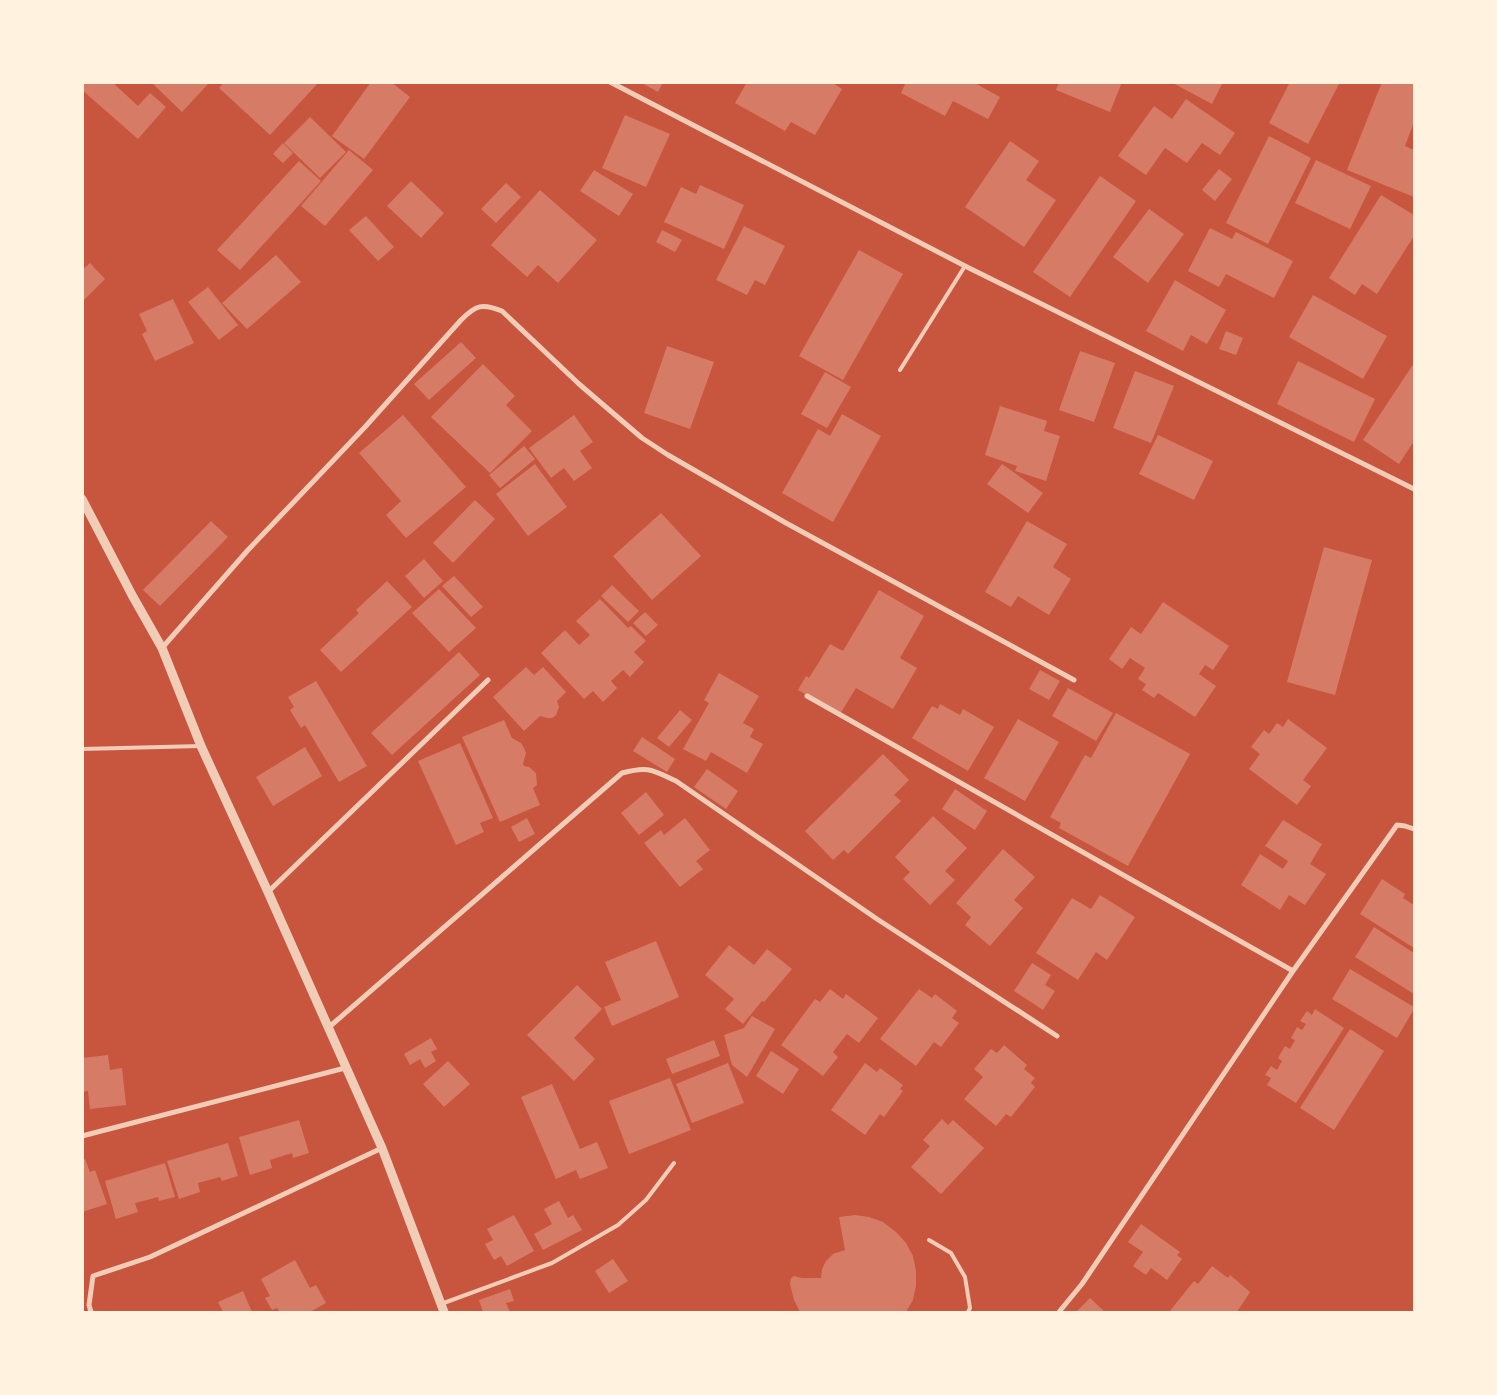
<svg xmlns="http://www.w3.org/2000/svg" width="1497" height="1395" font-family="'Noto Sans',sans-serif">
<rect width="100%" height="100%" fill="#c8553d"/>
<path fill="#d67c66" d="M 82,82 L 112,82 L 138,106 L 150,93 L 166,107 L 138,139 L 82,90 Z
M 151,82 L 210,82 L 182,112 Z
M 224,82 L 319,82 L 270,135 L 219,88 Z
M 371,82 L 391,82 L 410,97 L 364,159 L 332,136 Z
M 640,82 L 663,82 L 658,92 Z
M 747,82 L 831,82 L 842,89 L 815,135 L 791,122 L 785,131 L 735,103 Z
M 906,82 L 973,82 L 1000,97 L 988,119 L 953,101 L 945,116 L 901,93 Z
M 1059,82 L 1122,82 L 1110,112 L 1056,90 Z
M 1171,82 L 1223,82 L 1212,104 Z
M 1290,82 L 1340,82 L 1308,144 L 1269,123 Z
M 1382,82 L 1414,82 L 1414,122 L 1405,146 L 1414,150 L 1414,197 L 1347,170 Z
M 1186,99 L 1235,133 L 1220,155 L 1202,143 L 1187,163 L 1165,148 L 1146,175 L 1118,156 L 1154,106 L 1172,119 Z
M 625,115 L 670,134 L 646,187 L 602,168 Z
M 310,117 L 346,152 L 320,178 L 284,143 Z
M 1269,136 L 1311,158 L 1268,244 L 1226,223 Z
M 1010,141 L 1039,161 L 1026,180 L 1056,200 L 1024,247 L 965,207 Z
M 283,143 L 293,153 L 283,163 L 273,154 Z
M 349,150 L 373,170 L 325,226 L 301,206 Z
M 1316,160 L 1371,186 L 1350,229 L 1295,203 Z
M 299,161 L 321,181 L 240,270 L 217,250 Z
M 1219,169 L 1232,179 L 1215,201 L 1202,190 Z
M 594,170 L 633,194 L 619,216 L 580,191 Z
M 1100,176 L 1136,201 L 1070,297 L 1033,272 Z
M 411,181 L 444,213 L 421,238 L 387,206 Z
M 506,183 L 521,197 L 496,223 L 481,209 Z
M 700,185 L 744,205 L 724,249 L 664,222 L 681,187 L 696,194 Z
M 540,190 L 597,240 L 558,283 L 538,265 L 527,277 L 491,245 Z
M 1381,195 L 1414,215 L 1414,236 L 1377,294 L 1362,284 L 1355,295 L 1329,278 Z
M 1149,209 L 1184,234 L 1148,283 L 1113,257 Z
M 366,216 L 394,247 L 378,261 L 349,230 Z
M 744,226 L 785,246 L 765,285 L 755,280 L 747,295 L 716,280 Z
M 1210,228 L 1232,239 L 1236,232 L 1293,261 L 1274,298 L 1226,274 L 1219,287 L 1188,271 Z
M 662,230 L 682,240 L 675,252 L 656,242 Z
M 859,250 L 903,274 L 843,380 L 799,356 Z
M 276,255 L 301,282 L 247,329 L 222,303 Z
M 90,263 L 105,279 L 82,302 L 82,270 Z
M 1175,280 L 1226,310 L 1207,344 L 1191,335 L 1183,351 L 1146,331 Z
M 208,287 L 238,325 L 219,340 L 188,302 Z
M 1313,295 L 1387,336 L 1363,379 L 1289,337 Z
M 173,299 L 194,343 L 155,361 L 142,334 L 147,331 L 139,314 Z
M 1226,331 L 1243,338 L 1236,355 L 1219,349 Z
M 461,342 L 476,358 L 429,400 L 414,384 Z
M 667,346 L 714,362 L 690,429 L 644,413 Z
M 1080,351 L 1115,363 L 1094,422 L 1059,410 Z
M 1298,361 L 1375,399 L 1354,442 L 1277,404 Z
M 1414,363 L 1414,441 L 1399,464 L 1363,440 Z
M 483,364 L 515,396 L 506,405 L 532,431 L 490,473 L 431,417 Z
M 1135,371 L 1174,386 L 1151,443 L 1113,428 Z
M 825,372 L 851,387 L 827,428 L 801,414 Z
M 1000,406 L 1047,421 L 1044,431 L 1060,436 L 1046,481 L 1015,471 L 1017,466 L 985,455 Z
M 842,414 L 881,436 L 833,522 L 782,493 L 818,429 L 830,436 Z
M 403,415 L 466,487 L 406,538 L 386,515 L 401,501 L 359,453 Z
M 574,415 L 593,442 L 580,451 L 592,468 L 574,481 L 564,468 L 551,478 L 529,448 Z
M 1158,435 L 1213,461 L 1194,500 L 1139,474 Z
M 524,446 L 535,459 L 500,488 L 489,475 Z
M 535,464 L 567,507 L 528,536 L 496,494 Z
M 1002,464 L 1043,493 L 1028,513 L 987,484 Z
M 475,500 L 495,519 L 453,563 L 433,543 Z
M 661,513 L 701,556 L 652,600 L 613,556 Z
M 211,521 L 228,537 L 160,606 L 143,590 Z
M 1027,521 L 1067,544 L 1053,567 L 1071,579 L 1049,615 L 1018,596 L 1011,607 L 985,592 Z
M 1324,547 L 1372,560 L 1335,695 L 1287,682 Z
M 424,559 L 443,581 L 424,598 L 405,576 Z
M 454,576 L 483,607 L 471,617 L 442,586 Z
M 387,581 L 412,607 L 341,672 L 320,650 L 359,613 L 356,610 Z
M 612,585 L 639,611 L 628,622 L 601,596 Z
M 439,589 L 476,628 L 449,652 L 412,613 Z
M 879,590 L 924,616 L 900,658 L 917,668 L 893,709 L 856,688 L 840,714 L 798,690 L 806,676 L 809,678 L 830,644 L 843,651 Z
M 600,599 L 628,628 L 631,626 L 646,641 L 634,652 L 644,662 L 630,677 L 623,670 L 611,681 L 617,688 L 603,702 L 593,691 L 584,699 L 541,653 L 565,630 L 579,645 L 590,635 L 576,621 Z
M 1163,602 L 1229,646 L 1213,670 L 1205,665 L 1199,674 L 1216,686 L 1195,717 L 1158,693 L 1154,698 L 1142,690 L 1146,684 L 1138,679 L 1145,668 L 1130,658 L 1122,669 L 1109,659 L 1131,627 L 1141,634 Z
M 645,612 L 658,625 L 646,636 L 633,623 Z
M 459,652 L 480,675 L 392,755 L 371,733 Z
M 526,667 L 534,675 L 543,667 L 566,692 L 557,701 L 559,707 L 556,715 L 552,718 L 547,718 L 540,716 L 524,731 L 493,697 Z
M 1040,670 L 1060,681 L 1049,700 L 1029,689 Z
M 719,673 L 759,696 L 743,723 L 754,729 L 750,737 L 763,744 L 747,773 L 711,752 L 706,761 L 683,749 L 709,703 L 704,700 Z
M 316,681 L 367,766 L 339,782 L 305,725 L 301,728 L 290,710 L 294,707 L 288,697 Z
M 1068,688 L 1113,713 L 1096,741 L 1052,716 Z
M 940,704 L 960,715 L 963,709 L 994,727 L 968,771 L 912,738 L 932,706 L 938,709 Z
M 680,710 L 692,720 L 669,747 L 657,738 Z
M 1116,713 L 1190,754 L 1128,866 L 1059,828 L 1061,823 L 1050,817 L 1085,755 L 1091,758 Z
M 1018,719 L 1059,742 L 1025,801 L 984,778 Z
M 1288,719 L 1327,748 L 1303,780 L 1311,786 L 1297,805 L 1249,769 L 1260,754 L 1251,747 L 1264,730 L 1269,734 L 1277,723 L 1283,727 Z
M 504,720 L 512,738 L 521,743 L 524,748 L 526,753 L 523,764 L 524,766 L 529,767 L 536,773 L 537,785 L 533,788 L 540,805 L 500,822 L 462,737 Z
M 642,737 L 675,759 L 667,772 L 633,751 Z
M 460,743 L 493,818 L 480,823 L 484,832 L 456,845 L 418,761 Z
M 305,747 L 322,776 L 273,806 L 256,777 Z
M 883,754 L 909,780 L 894,795 L 901,801 L 848,854 L 844,850 L 833,860 L 805,831 Z
M 707,769 L 738,791 L 726,809 L 694,787 Z
M 955,789 L 987,811 L 975,830 L 942,809 Z
M 646,792 L 664,815 L 639,835 L 621,813 Z
M 933,816 L 967,848 L 945,871 L 955,880 L 930,905 L 903,879 L 910,872 L 895,857 Z
M 527,818 L 535,834 L 519,842 L 511,827 Z
M 685,818 L 710,850 L 696,861 L 703,869 L 680,887 L 644,843 L 661,830 L 664,835 Z
M 1283,820 L 1322,844 L 1310,864 L 1326,874 L 1305,905 L 1289,895 L 1280,910 L 1241,885 L 1260,854 L 1283,869 L 1288,861 L 1265,846 Z
M 1003,849 L 1035,877 L 1014,900 L 1023,908 L 990,946 L 965,925 L 971,917 L 956,903 Z
M 1382,879 L 1405,894 L 1403,898 L 1414,905 L 1414,948 L 1360,914 Z
M 1100,895 L 1135,917 L 1107,960 L 1096,952 L 1078,980 L 1036,953 L 1072,898 L 1091,909 Z
M 1374,927 L 1414,953 L 1414,994 L 1355,957 Z
M 656,941 L 679,997 L 612,1026 L 604,1007 L 621,1000 L 605,962 Z
M 729,945 L 754,965 L 767,949 L 792,969 L 764,1002 L 762,1001 L 743,1024 L 725,1009 L 734,999 L 705,975 Z
M 1032,963 L 1051,975 L 1045,985 L 1055,991 L 1043,1010 L 1014,991 Z
M 1350,969 L 1414,1007 L 1414,1009 L 1397,1038 L 1332,999 Z
M 577,985 L 602,1009 L 574,1038 L 595,1059 L 574,1081 L 527,1035 Z
M 830,989 L 843,999 L 846,994 L 878,1018 L 859,1043 L 847,1034 L 833,1052 L 838,1057 L 823,1076 L 781,1045 L 815,999 L 820,1002 Z
M 919,989 L 932,998 L 935,994 L 957,1011 L 952,1018 L 959,1023 L 941,1047 L 934,1042 L 916,1066 L 880,1039 Z
M 1315,1009 L 1344,1028 L 1296,1103 L 1267,1085 L 1271,1078 L 1265,1075 L 1271,1066 L 1277,1070 L 1282,1061 L 1278,1058 L 1285,1046 L 1290,1049 L 1295,1040 L 1291,1038 L 1297,1027 L 1302,1030 L 1306,1024 L 1300,1021 L 1307,1011 L 1312,1015 Z
M 752,1016 L 775,1029 L 747,1077 L 732,1065 L 724,1035 L 744,1028 Z
M 1350,1029 L 1384,1051 L 1334,1130 L 1300,1108 Z
M 431,1038 L 437,1049 L 431,1052 L 436,1061 L 425,1068 L 420,1059 L 410,1065 L 404,1054 Z
M 714,1040 L 720,1056 L 672,1074 L 666,1059 Z
M 1004,1045 L 1027,1065 L 1024,1069 L 1035,1078 L 1031,1083 L 1035,1087 L 1011,1117 L 1006,1114 L 996,1126 L 964,1099 L 983,1077 L 974,1069 L 991,1049 L 997,1053 Z
M 771,1051 L 799,1069 L 783,1094 L 756,1076 Z
M 108,1055 L 110,1070 L 122,1068 L 126,1105 L 90,1109 L 88,1091 L 82,1092 L 82,1058 Z
M 448,1061 L 470,1084 L 444,1107 L 423,1084 Z
M 728,1063 L 744,1103 L 692,1123 L 676,1084 Z
M 865,1063 L 877,1072 L 880,1068 L 903,1085 L 900,1089 L 903,1091 L 884,1117 L 880,1114 L 865,1135 L 831,1110 Z
M 670,1078 L 691,1130 L 629,1154 L 609,1101 Z
M 552,1084 L 580,1149 L 597,1142 L 608,1168 L 580,1179 L 576,1170 L 556,1179 L 521,1097 Z
M 942,1119 L 948,1125 L 953,1120 L 984,1148 L 941,1194 L 911,1167 L 930,1146 L 923,1140 Z
M 299,1120 L 309,1153 L 293,1158 L 292,1153 L 270,1160 L 272,1168 L 250,1175 L 239,1137 Z
M 228,1143 L 238,1176 L 222,1181 L 220,1177 L 198,1183 L 200,1192 L 179,1199 L 167,1161 Z
M 85,1159 L 90,1172 L 95,1170 L 107,1204 L 82,1212 L 82,1160 Z
M 165,1163 L 175,1197 L 159,1201 L 158,1197 L 135,1203 L 138,1212 L 116,1219 L 105,1181 Z
M 559,1201 L 568,1218 L 573,1215 L 582,1230 L 543,1250 L 534,1234 L 552,1224 L 544,1209 Z
M 514,1215 L 534,1251 L 507,1266 L 501,1256 L 494,1260 L 485,1244 L 493,1240 L 487,1229 Z
M 855,1215 L 869,1217 L 883,1222 L 896,1232 L 906,1243 L 913,1256 L 916,1271 L 916,1286 L 913,1300 L 906,1312 L 800,1312 L 794,1300 L 790,1284 L 791,1278 L 794,1276 L 802,1278 L 821,1278 L 822,1269 L 826,1261 L 833,1254 L 845,1250 L 839,1217 Z
M 1141,1224 L 1180,1252 L 1177,1255 L 1182,1259 L 1167,1280 L 1151,1268 L 1146,1275 L 1133,1266 L 1143,1252 L 1128,1242 Z
M 613,1259 L 628,1281 L 609,1293 L 595,1271 Z
M 295,1260 L 310,1288 L 316,1285 L 326,1303 L 310,1312 L 280,1312 L 277,1308 L 272,1310 L 265,1298 L 270,1296 L 261,1279 Z
M 1212,1266 L 1228,1278 L 1230,1275 L 1250,1292 L 1237,1312 L 1169,1312 L 1194,1281 L 1198,1284 Z
M 510,1289 L 514,1301 L 506,1303 L 510,1312 L 483,1312 L 479,1300 Z
M 243,1291 L 252,1312 L 223,1312 L 218,1302 Z
M 1090,1298 L 1105,1312 L 1076,1312 Z"/>
<g fill="none" stroke-linecap="round" stroke-linejoin="round">
<path stroke="#f1ccb7" stroke-width="4" d="M 900,370 L 965,266
M 82,749 L 201,746
M 929,1240 L 951,1253 L 965,1277 L 970,1308 L 968,1312
M 441,1304 L 552,1263 L 618,1225 L 646,1200 L 674,1163"/>
<path stroke="#f1ccb7" stroke-width="5" d="M 610,82 L 965,266 L 1414,489
M 162,648 L 248,550 L 365,427 L 461,320 C 476,305 482,303 502,311 L 579,384 L 642,438 L 668,455 L 786,523 L 1074,680
M 807,696 L 1293,971
M 268,892 L 488,680
M 328,1028 L 622,773 C 649,766 652,770 676,781 L 877,919 L 1057,1036
M 82,1136 L 345,1068
M 91,1312 L 89,1305 L 93,1276 L 150,1257 L 382,1148
M 1059,1312 L 1082,1284 L 1293,971 L 1397,825 L 1405,826 L 1414,829"/>
<path stroke="#f1ccb7" stroke-width="9" d="M 82,499 L 132,595 L 162,648 L 201,746 L 268,892 L 382,1148 L 444,1312"/>
</g>
<rect width="1497" height="1395" fill="none" stroke="#fff3e0" stroke-width="168"/>
</svg>
